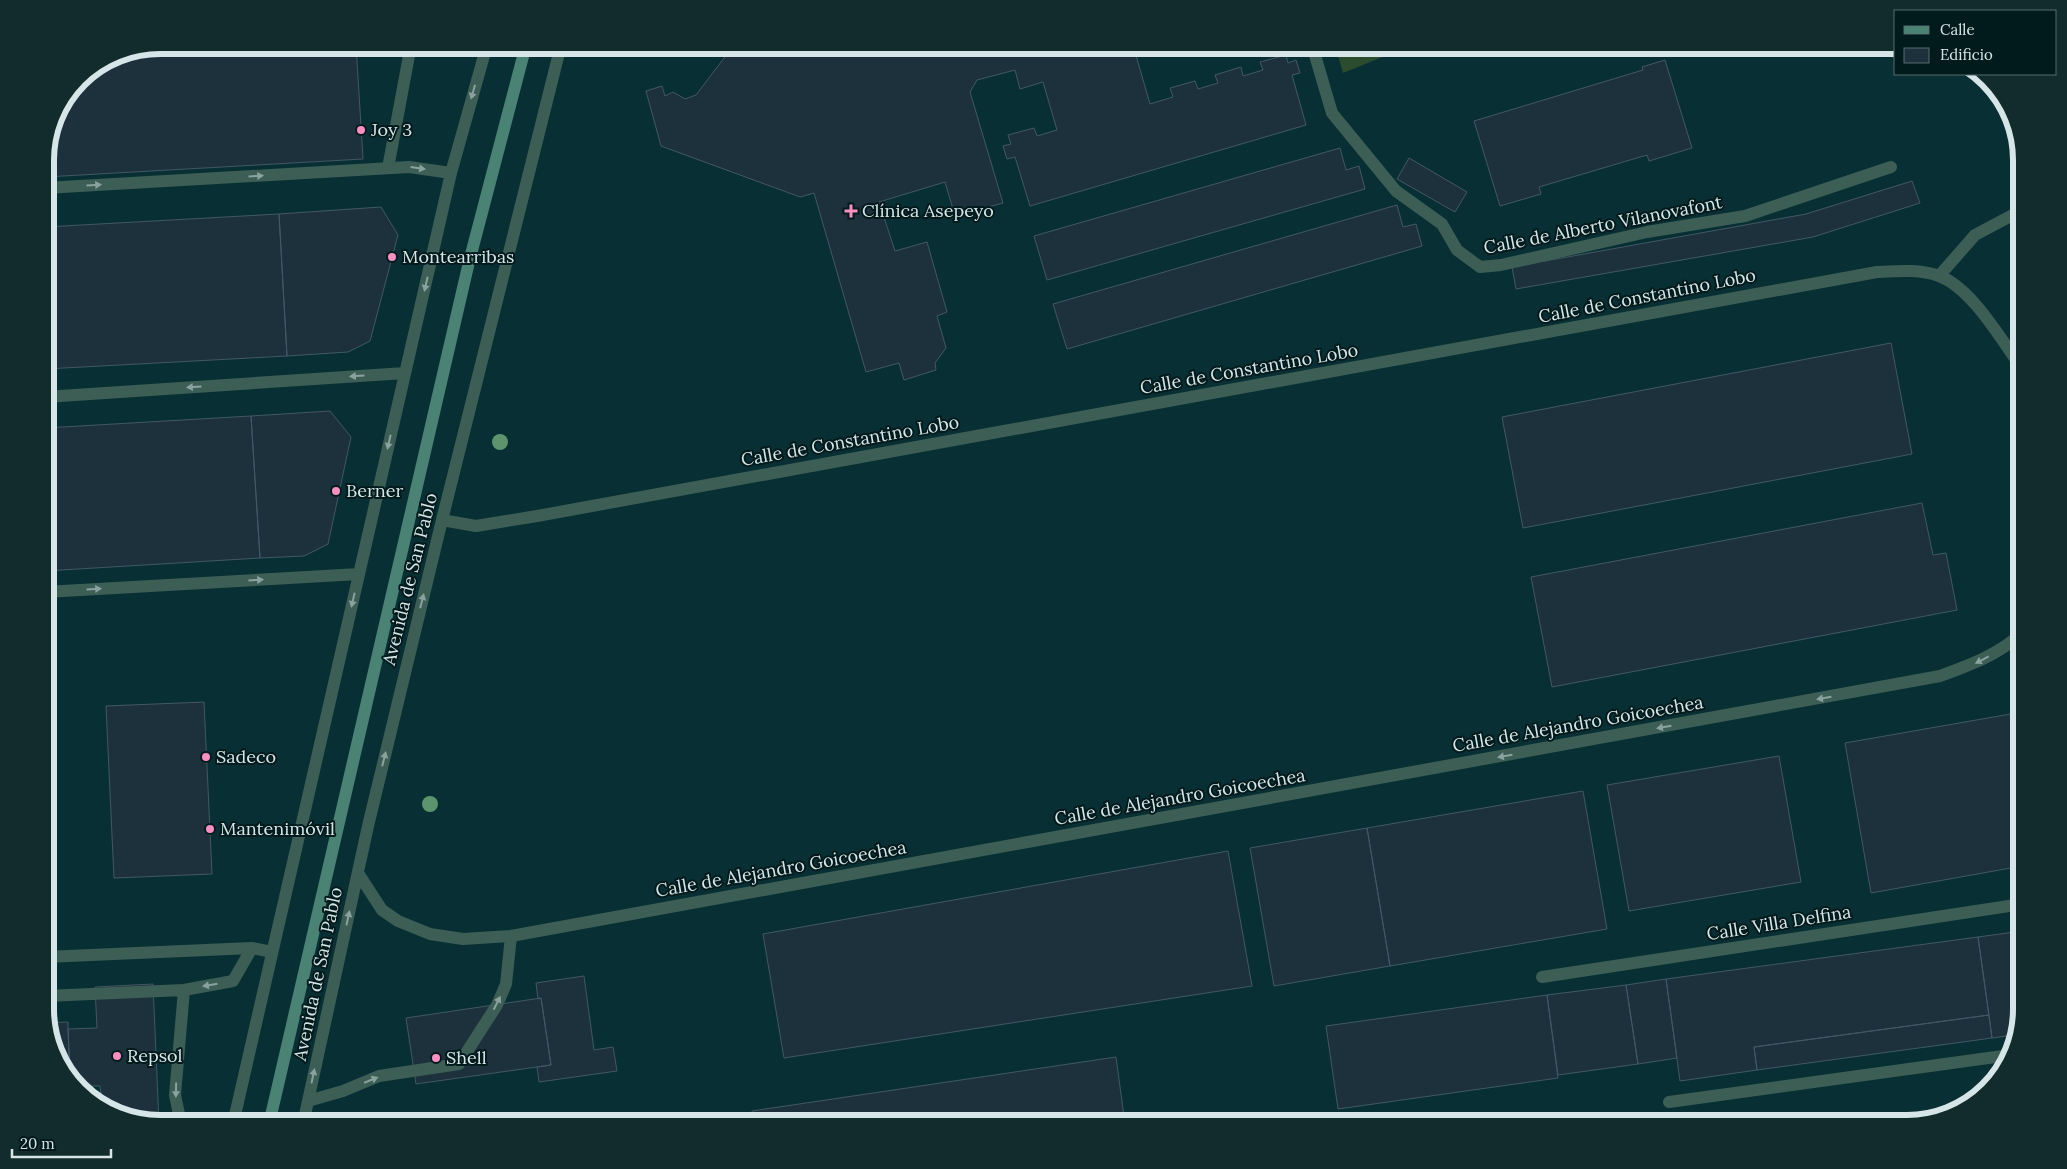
<svg xmlns="http://www.w3.org/2000/svg" width="2067" height="1169" font-family="Lora,serif">
<rect width="100%" height="100%" fill="#082427"/>
<path fill="#083034" d="M 160,45 L 1896,45 L 1896,74 L 1978,74 L 2006,102 L 2022,153 L 2022,1009 L 2007,1066 L 1965,1108 L 1907,1124 L 160,1124 L 103,1109 L 61,1067 L 45,1016 L 45,153 L 54,116 L 79,78 L 116,54 Z"/>
<path fill="#2b4c2d" d="M 1335,45 L 1412,45 L 1343,73 Z"/>
<path fill="#1d313d" stroke="#425864" d="M 160,45 L 356,45 L 363,159 L 45,177 L 45,153 L 54,116 L 79,78 L 116,54 Z
M 734,45 L 1133,45 L 1150,104 L 1173,97 L 1170,88 L 1195,81 L 1198,89 L 1218,83 L 1215,75 L 1241,67 L 1243,76 L 1263,70 L 1260,62 L 1286,55 L 1288,63 L 1296,60 L 1300,73 L 1292,75 L 1306,125 L 1030,206 L 1015,157 L 1007,159 L 1003,146 L 1011,144 L 1008,135 L 1034,128 L 1037,136 L 1057,130 L 1043,82 L 1020,89 L 1015,70 L 977,80 L 970,92 L 1003,203 L 955,216 L 945,182 L 879,202 L 895,251 L 927,242 L 947,312 L 937,316 L 946,348 L 935,363 L 936,370 L 904,380 L 899,363 L 866,372 L 814,193 L 800,197 L 661,146 L 646,91 L 662,86 L 665,96 L 673,92 L 685,99 L 696,95 Z
M 1461,45 L 1489,45 L 1463,52 Z
M 1665,60 L 1692,148 L 1649,161 L 1647,155 L 1539,187 L 1541,194 L 1500,206 L 1474,121 L 1643,70 L 1642,67 Z
M 1340,148 L 1346,170 L 1359,166 L 1365,189 L 1047,280 L 1034,236 Z
M 1409,158 L 1467,192 L 1455,212 L 1397,179 Z
M 1912,181 L 1920,203 L 1813,237 L 1516,289 L 1512,267 L 1806,214 Z
M 1397,205 L 1403,227 L 1416,224 L 1422,246 L 1067,349 L 1053,304 Z
M 381,207 L 398,235 L 370,341 L 348,352 L 287,356 L 279,214 Z
M 279,214 L 287,356 L 45,369 L 45,227 Z
M 1891,343 L 1912,454 L 1523,528 L 1502,417 Z
M 330,411 L 351,437 L 328,544 L 304,556 L 260,558 L 251,416 Z
M 251,416 L 260,558 L 45,571 L 45,428 Z
M 1922,503 L 1933,555 L 1946,553 L 1957,610 L 1552,687 L 1531,577 Z
M 204,702 L 212,874 L 114,878 L 106,706 Z
M 2022,712 L 2022,866 L 1871,893 L 1845,743 Z
M 1779,756 L 1801,882 L 1629,911 L 1607,785 Z
M 1583,791 L 1607,929 L 1390,966 L 1367,828 Z
M 1367,828 L 1390,966 L 1274,986 L 1250,848 Z
M 1228,851 L 1252,986 L 784,1058 L 763,934 Z
M 2022,931 L 2022,1009 L 2015,1035 L 1992,1038 L 1978,937 Z
M 1978,937 L 1989,1015 L 1754,1047 L 1757,1070 L 1680,1081 L 1666,979 Z
M 584,976 L 594,1050 L 613,1047 L 617,1071 L 539,1082 L 537,1067 L 551,1065 L 541,998 L 538,999 L 536,983 Z
M 1666,979 L 1677,1058 L 1638,1064 L 1626,985 Z
M 153,984 L 159,1124 L 103,1109 L 100,1086 L 80,1086 L 70,1076 L 68,1029 L 97,1028 L 95,987 Z
M 1626,985 L 1638,1064 L 1558,1075 L 1547,995 Z
M 1547,995 L 1558,1078 L 1338,1109 L 1326,1026 Z
M 541,998 L 551,1065 L 416,1084 L 406,1018 Z
M 1989,1015 L 1992,1038 L 1757,1070 L 1754,1047 Z
M 68,1022 L 68,1029 L 70,1076 L 61,1067 L 47,1023 Z
M 1116,1057 L 1125,1124 L 754,1124 L 752,1111 Z
M 1955,1111 L 1907,1124 L 1862,1124 Z"/>
<g fill="none" stroke-linecap="round" stroke-linejoin="round">
<path stroke="#3d5e55" stroke-width="12" d="M 1312,45 L 1332,113 L 1396,191 L 1442,224 L 1457,250 L 1480,267 L 1501,265 L 1647,232 L 1745,216 L 1891,167
M 388,168 L 411,45
M 45,188 L 409,167 L 451,173
M 1939,276 L 1975,235 L 2022,210
M 45,397 L 405,373
M 442,520 L 476,526 L 537,516 L 1877,272 C 1897,271 1920,269 1939,276 C 1972,288 2001,340 2022,368
M 45,592 L 359,574
M 358,873 L 382,910 L 398,921 L 430,934 L 463,939 L 511,936 L 1940,676 C 1970,665 1998,655 2022,633
M 45,957 L 252,948 L 272,952
M 1542,977 L 2022,904
M 45,996 L 184,990 L 233,981 L 252,948
M 308,1101 L 343,1091 L 379,1076 L 459,1064 L 497,1005 L 506,984 L 511,936
M 1669,1102 L 2010,1055
M 181,1124 L 175,1095 L 184,990
M 233,1124 L 451,173 L 487,45
M 303,1124 L 368,826 L 442,520 L 561,45"/>
<path stroke="#4a8273" stroke-width="12" d="M 269,1124 L 469,262 L 526,45"/>
</g>
<g fill="#5d946e">
<circle cx="500" cy="442" r="8"/>
<circle cx="430" cy="804" r="8"/>
</g>
<defs><path id="oneway-solid" d="M-6-.8H1V-3.2L6.5 0L1 3.2V.8H-6Z" transform="scale(1.25)"/></defs>
<g fill="#8aa29e">
<use href="#oneway-solid" transform="translate(473 92) rotate(106)"/>
<use href="#oneway-solid" transform="translate(418 168) rotate(8)"/>
<use href="#oneway-solid" transform="translate(256 176) rotate(-3)"/>
<use href="#oneway-solid" transform="translate(94 185) rotate(-3)"/>
<use href="#oneway-solid" transform="translate(426 284) rotate(103)"/>
<use href="#oneway-solid" transform="translate(357 376) rotate(176)"/>
<use href="#oneway-solid" transform="translate(194 387) rotate(176)"/>
<use href="#oneway-solid" transform="translate(389 442) rotate(103)"/>
<use href="#oneway-solid" transform="translate(256 580) rotate(-3)"/>
<use href="#oneway-solid" transform="translate(94 589) rotate(-3)"/>
<use href="#oneway-solid" transform="translate(353 600) rotate(103)"/>
<use href="#oneway-solid" transform="translate(422 601) rotate(-76)"/>
<use href="#oneway-solid" transform="translate(1982 660) rotate(152)"/>
<use href="#oneway-solid" transform="translate(1824 698) rotate(170)"/>
<use href="#oneway-solid" transform="translate(1664 727) rotate(170)"/>
<use href="#oneway-solid" transform="translate(1505 756) rotate(170)"/>
<use href="#oneway-solid" transform="translate(384 759) rotate(-76)"/>
<use href="#oneway-solid" transform="translate(348 918) rotate(-78)"/>
<use href="#oneway-solid" transform="translate(210 985) rotate(171)"/>
<use href="#oneway-solid" transform="translate(497 1003) rotate(-63)"/>
<use href="#oneway-solid" transform="translate(313 1076) rotate(-78)"/>
<use href="#oneway-solid" transform="translate(371 1080) rotate(-22)"/>
<use href="#oneway-solid" transform="translate(176 1090) rotate(91)"/>
</g>
<g fill="#fc8fc2" stroke="#011b1d" stroke-width="2">
<circle cx="361" cy="130" r="5"/>
<path d="M848.5 203.5h5v5h5v5h-5v5h-5v-5h-5v-5h5z"/>
<circle cx="392" cy="257" r="5"/>
<circle cx="336" cy="491" r="5"/>
<circle cx="206" cy="757" r="5"/>
<circle cx="210" cy="829" r="5"/>
<circle cx="117" cy="1056" r="5"/>
<circle cx="436" cy="1058" r="5"/>
</g>
<g text-anchor="middle" stroke-width="4" stroke-linejoin="round" paint-order="stroke">
<g font-size="18" fill="#d6e5e7" stroke="#011b1d" text-anchor="start">
<text x="371" y="136">Joy 3</text>
<text x="862" y="217">Clínica Asepeyo</text>
<text x="402" y="263">Montearribas</text>
<text x="346" y="497">Berner</text>
<text x="216" y="763">Sadeco</text>
<text x="220" y="835">Mantenimóvil</text>
<text x="127" y="1062">Repsol</text>
<text x="446" y="1064">Shell</text>
</g>
<g font-size="18" fill="#d6e5e7" stroke="#011b1d">
<text transform="translate(1603 225) rotate(-11)" y="6">Calle de Alberto Vilanovafont</text>
<text transform="translate(1647 296) rotate(-11)" y="6">Calle de Constantino Lobo</text>
<text transform="translate(1249 369) rotate(-10)" y="6">Calle de Constantino Lobo</text>
<text transform="translate(850 441) rotate(-10)" y="6">Calle de Constantino Lobo</text>
<text transform="translate(410 579) rotate(-76)" y="6">Avenida de San Pablo</text>
<text transform="translate(1578 724) rotate(-10)" y="6">Calle de Alejandro Goicoechea</text>
<text transform="translate(1180 797) rotate(-10)" y="6">Calle de Alejandro Goicoechea</text>
<text transform="translate(781 869) rotate(-10)" y="6">Calle de Alejandro Goicoechea</text>
<text transform="translate(1779 923) rotate(-9)" y="6">Calle Villa Delfina</text>
<text transform="translate(318 974) rotate(-78)" y="6">Avenida de San Pablo</text>
</g>
</g>
<path d="M0 0H2067V1169H0ZM160 54H1907A106 106 0 0 1 2013 160V1009A106 106 0 0 1 1907 1115H160A106 106 0 0 1 54 1009V160A106 106 0 0 1 160 54Z" fill="#122b2d" fill-rule="evenodd"/>
<path fill="none" stroke="#d6e5e7" stroke-width="6" d="M160 54H1907A106 106 0 0 1 2013 160V1009A106 106 0 0 1 1907 1115H160A106 106 0 0 1 54 1009V160A106 106 0 0 1 160 54Z"/>
<rect x="1894" y="10" width="162" height="65" fill="#011b1d" stroke="#566c6e"/>
<rect x="1904" y="26" width="25" height="8" fill="#4a8273" stroke="#566c6e"/>
<text x="1940" y="35" font-size="15" fill="#d6e5e7">Calle</text>
<rect x="1904" y="48" width="25" height="15" fill="#1d313d" stroke="#566c6e"/>
<text x="1940" y="60" font-size="15" fill="#d6e5e7">Edificio</text>
<path d="M12 1149v8h99v-8" fill="none" stroke="#d6e5e7" stroke-width="2.5"/>
<text x="20" y="1149" font-size="15" fill="#d6e5e7" stroke="#011b1d" stroke-width="4" paint-order="stroke">20 m</text>
</svg>
